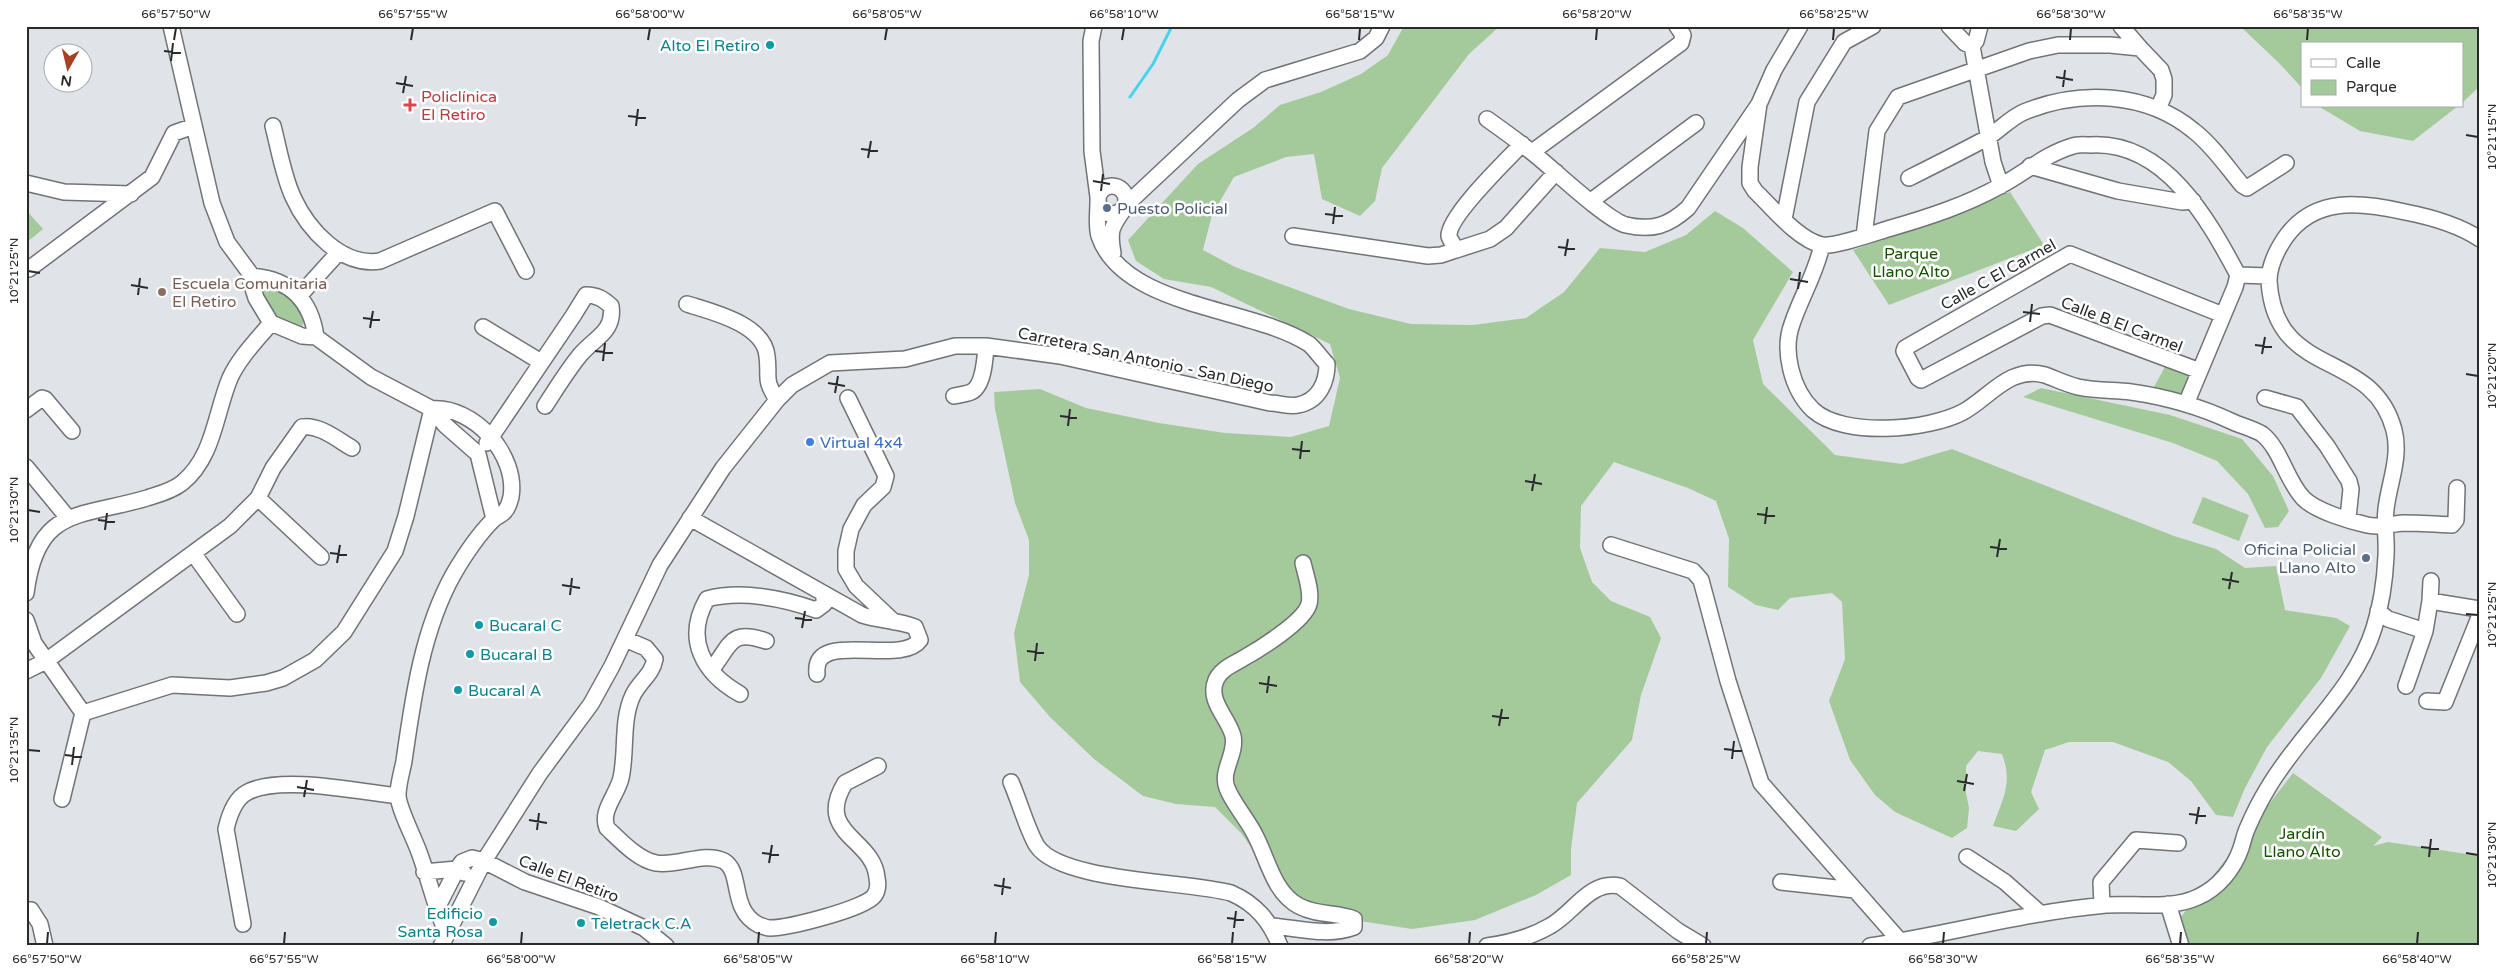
<svg xmlns="http://www.w3.org/2000/svg" width="2506" height="972" font-family="'Varela Round',sans-serif">
<rect width="100%" height="100%" fill="#e0e4e8"/>
<path fill="#a4ca9b" d="M 1404,26 L 1500,26 L 1469,54 L 1382,168 L 1375,201 L 1360,216 L 1322,199 L 1314,154 L 1286,157 L 1234,177 L 1212,215 L 1203,250 L 1235,267 L 1349,309 L 1411,324 L 1473,325 L 1526,318 L 1564,292 L 1600,248 L 1645,252 L 1686,235 L 1715,211 L 1743,228 L 1793,272 L 1753,340 L 1763,384 L 1835,455 L 1902,464 L 1952,449 L 2174,536 L 2216,549 L 2245,568 L 2276,566 L 2285,610 L 2336,618 L 2350,626 L 2321,678 L 2267,747 L 2245,788 L 2233,817 L 2216,815 L 2191,781 L 2168,762 L 2113,742 L 2069,742 L 2045,750 L 2031,792 L 2039,809 L 2016,831 L 1993,826 C 2003,798 2013,783 2002,754 L 1978,751 L 1966,766 L 1966,793 L 1969,808 L 1967,828 L 1952,838 L 1895,812 L 1875,795 L 1850,760 L 1829,701 L 1845,659 L 1842,602 L 1832,593 L 1790,598 L 1778,610 L 1756,605 L 1728,587 L 1729,539 L 1716,501 L 1688,488 L 1614,462 L 1581,506 L 1580,548 L 1592,582 L 1611,601 L 1650,617 L 1661,638 L 1641,695 L 1632,740 L 1577,803 L 1571,849 L 1571,875 L 1536,895 L 1475,920 L 1412,929 L 1314,914 L 1266,868 L 1241,833 L 1215,807 L 1176,804 L 1143,796 L 1094,759 L 1050,717 L 1020,682 L 1014,633 L 1029,575 L 1029,540 L 1015,503 L 995,409 L 994,392 L 1040,389 L 1086,408 L 1159,423 L 1225,433 L 1291,437 L 1329,426 L 1340,378 L 1330,344 L 1211,287 L 1164,279 L 1136,261 L 1128,240 L 1198,164 L 1253,128 L 1280,105 L 1321,92 L 1361,74 L 1388,55 Z
M 2240,26 L 2480,26 L 2480,86 L 2462,103 L 2462,44 L 2302,44 L 2302,88 L 2281,65 Z
M 2318,106 L 2458,106 L 2413,141 L 2360,131 Z
M 2010,192 L 2044,245 L 1889,305 L 1853,250 Z
M 26,210 L 43,229 L 26,243 Z
M 268,286 C 283,291 308,309 302,328 L 290,329 L 274,315 L 260,291 L 261,287 Z
M 2167,363 L 2201,374 L 2196,416 L 2158,406 L 2154,387 Z
M 2041,388 L 2170,415 L 2242,439 L 2273,476 L 2289,511 L 2278,527 L 2265,528 L 2248,494 L 2217,461 L 2173,443 L 2023,397 Z
M 2203,497 L 2249,515 L 2239,541 L 2192,523 Z
M 2293,773 L 2382,837 L 2373,846 L 2388,842 L 2480,856 L 2480,946 L 2190,946 L 2180,918 Z"/>
<g fill="none" stroke-linecap="round" stroke-linejoin="round">
<path stroke="#46d3f2" stroke-width="3" d="M 1130,97 L 1153,64 L 1172,26"/>
<g stroke="#707377" stroke-width="18">
<path id="minor" d="M 171,26 L 212,203 L 227,242 L 252,276 L 251,282 L 256,298 L 271,323 L 302,336 L 316,337 L 371,377 L 432,409 L 445,425 L 478,454 L 494,519
M 1094,26 L 1091,41 L 1092,151 L 1098,197
M 1800,26 L 1774,70 L 1759,104 L 1750,167 L 1750,183 L 1755,191 C 1772,207 1798,240 1822,245 C 1835,247 1877,232 1891,228 C 1929,217 1966,205 2000,186 C 2025,173 2045,154 2073,146 C 2078,144 2085,145 2091,145 C 2165,141 2208,219 2238,275 L 2235,287 L 2186,404
M 1949,26 L 1965,43 L 1972,46 L 1993,162 L 2001,186
M 2121,26 L 2140,48
M 1972,46 L 1976,41 L 1980,26
M 1487,119 C 1504,131 1522,144 1539,158 C 1555,171 1608,221 1626,225 C 1652,231 1668,226 1688,208 L 1759,104
M 273,126 C 279,149 283,175 293,197 C 308,230 342,267 380,261 L 495,211 L 526,271
M 1522,144 C 1508,159 1448,216 1449,236 C 1450,240 1454,245 1456,250 L 1490,239 L 1506,228 L 1556,172
M 1532,152 L 1681,43 L 1683,35 L 1677,26
M 2030,166 L 2118,191 L 2182,202 L 2193,201
M 1909,178 C 1935,165 1961,152 1987,138 C 2000,130 2010,118 2024,112 C 2080,89 2147,92 2194,131 C 2213,146 2227,167 2242,185 L 2247,188 L 2286,163
M 26,183 L 64,192 L 131,194
M1098 200a14 14 0 1 1 28 0a14 14 0 1 1-28 0Z
M 1591,201 L 1696,123
M 1126,205 L 1238,100 L 1265,80 L 1360,51 L 1376,38 L 1382,26
M 1784,219 L 1807,102 L 1844,42 L 1873,26
M 1293,236 L 1428,256 L 1441,255 L 1456,250
M 1864,236 L 1877,131 L 1898,97 L 2029,51 L 2058,45 L 2110,45 L 2140,48 L 2161,70 L 2164,79 L 2164,95 L 2158,109
M 1822,245 C 1816,273 1801,297 1792,324 C 1782,351 1792,390 1813,410 C 1844,438 1929,430 1963,412 C 1989,398 2010,365 2045,375 C 2056,379 2066,384 2078,387 C 2096,391 2114,390 2131,392 C 2167,397 2201,407 2233,422 C 2242,426 2254,429 2262,434 C 2281,449 2286,480 2303,498 C 2315,511 2350,521 2367,525 C 2379,528 2391,524 2403,523 C 2419,523 2435,524 2452,525 L 2456,520 L 2457,488
M 1113,253 C 1109,231 1111,227 1124,209
M 29,269 L 152,177 L 174,133 L 194,126
M 2238,275 L 2269,276
M 252,276 C 290,279 311,300 316,337
M 300,295 L 338,253
M 687,304 C 712,312 764,324 767,356 C 770,380 763,377 777,400
M 483,327 L 541,362
M 2200,371 L 2050,315 L 2042,316 L 1921,380 L 1918,378 L 1904,351 L 1905,348 L 2070,254 L 2223,315
M 954,396 C 959,395 966,394 971,392 C 984,386 985,358 986,346
M 848,398 L 886,476 L 883,487 L 864,505 L 851,529 L 846,551 L 846,569 L 856,586 L 894,622
M 2265,398 L 2297,407 L 2327,446 L 2349,481 L 2351,489 L 2348,518
M 26,410 L 42,398 L 45,399 L 72,431
M 487,443 L 573,316 L 586,295 C 597,295 603,299 611,306 C 615,332 594,338 580,355 C 567,371 556,389 545,406
M 26,467 L 68,518
M 258,498 L 321,557
M 690,518 L 862,615 C 880,621 898,620 915,627 L 920,640 C 901,667 812,628 817,674
M 1611,545 L 1693,571 L 1701,580 L 1728,681 L 1761,783 L 1900,941
M 193,553 L 237,614
M 26,593 C 37,506 80,518 147,498 C 159,494 172,491 182,483 C 214,457 215,414 230,378 C 239,358 257,340 271,323
M 2430,601 L 2431,581
M 2378,611 L 2388,619 L 2425,631 L 2430,601 L 2479,609 L 2480,612
M 26,620 L 34,643 L 83,713 L 172,685 L 230,688 L 266,683 L 283,678 L 315,660 L 344,632 L 395,551 L 406,516 L 432,409 C 474,406 518,455 511,497 C 510,501 508,508 505,511 C 502,515 497,516 493,520 C 478,535 464,556 453,575 C 422,631 413,698 404,761 C 402,772 398,784 398,795 C 398,807 414,838 419,852 C 429,879 435,907 447,934
M 625,639 L 646,648 L 655,659 C 652,675 640,681 633,695 C 621,720 627,751 621,778 C 617,795 600,811 607,828 C 620,840 638,860 656,863 C 677,867 704,851 724,861 C 743,872 729,910 759,925 C 762,926 767,928 770,928 C 788,928 864,909 874,896 C 878,891 878,883 877,878 C 874,838 814,834 845,783 L 878,766
M 711,670 C 731,646 729,628 766,641
M 26,671 L 46,661 L 230,526 L 258,498 L 273,468 L 302,427 C 319,424 338,440 352,448
M 2406,686 L 2425,631
M 740,694 C 703,673 684,639 707,599 C 741,590 783,598 816,610 L 824,604 L 824,595
M 2427,701 L 2445,702 L 2480,615
M 1011,782 C 1019,800 1028,832 1037,846 C 1061,882 1188,881 1231,893 C 1256,904 1270,921 1280,946
M 62,799 L 83,713
M 1967,857 L 2005,882 L 2041,914
M 424,872 L 457,869 L 464,873
M 1781,882 L 1855,890
M 2168,904 L 2181,946
M 2102,905 L 2101,882 L 2136,840 L 2178,843
M 26,910 L 31,910 L 40,924 L 45,946
M 436,910 L 457,869 L 462,862 L 472,858 L 484,861 L 525,882 L 599,907 L 644,928 L 666,946
M 243,924 L 226,829 C 229,816 234,800 246,793 C 278,774 361,792 398,796
M 1272,926 C 1298,928 1328,937 1354,927 L 1354,919 C 1337,912 1318,916 1299,906 C 1274,893 1268,860 1256,837 C 1249,821 1233,804 1227,788 C 1220,771 1237,754 1233,736 C 1228,717 1207,701 1216,680 C 1221,669 1232,665 1242,659 C 1258,650 1304,622 1309,604 C 1312,592 1306,576 1303,563
M 441,946 L 484,861 L 540,773 L 591,704 L 612,666 L 660,565 L 723,468 L 777,400 L 792,385 L 830,363 L 905,359 L 955,346 L 986,346 L 1060,356 L 1270,403 C 1279,403 1290,407 1298,405 C 1319,401 1327,382 1327,364 C 1321,358 1315,349 1309,344 C 1252,307 1124,308 1099,236 C 1096,226 1098,213 1098,202
M 1487,946 C 1509,943 1531,937 1550,926 C 1574,913 1589,880 1620,886 L 1678,931 L 1703,946
M 1870,946 C 1949,934 2027,912 2106,905 C 2135,903 2171,910 2198,897 C 2218,888 2234,869 2241,848 C 2243,842 2244,836 2247,829 C 2253,815 2260,801 2268,788 C 2300,733 2355,690 2374,628 C 2381,606 2385,579 2386,556 C 2387,540 2384,525 2386,509 C 2389,483 2401,457 2394,430 C 2372,347 2275,381 2269,281 C 2269,267 2277,250 2285,238 C 2314,196 2361,202 2405,212 C 2431,217 2457,224 2480,239"/>
</g>
<use href="#minor" stroke="#fff" stroke-width="15"/>
</g>
<path fill="none" stroke="#292a2c" stroke-width="2" d="M 174,40 L 176,28M 411,40 L 413,28M 648,40 L 650,28M 885,40 L 887,28M 1122,40 L 1124,28M 1359,40 L 1360,28M 1596,40 L 1597,28M 1833,40 L 1834,28M 2070,40 L 2071,28M 2307,40 L 2308,28M 164,51 L 181,53M 171,61 L 173,43M 2056,77 L 2073,80M 396,83 L 413,86M 2063,87 L 2065,70M 403,93 L 406,76M 628,116 L 646,118M 636,126 L 638,109M 2466,135 L 2478,137M 861,149 L 878,151M 868,158 L 871,141M 1093,181 L 1110,184M 1101,191 L 1103,174M 1325,214 L 1343,216M 1333,224 L 1335,207M 1558,247 L 1575,249M 1565,256 L 1568,239M 28,271 L 40,273M 1790,279 L 1808,282M 131,285 L 148,288M 1798,289 L 1800,272M 138,295 L 140,278M 2023,312 L 2040,314M 363,318 L 380,320M 2030,322 L 2032,304M 370,328 L 373,311M 2255,345 L 2272,347M 595,351 L 613,353M 2262,354 L 2265,337M 603,361 L 605,343M 2466,374 L 2478,376M 828,383 L 845,386M 835,393 L 838,376M 1060,416 L 1077,418M 1068,426 L 1070,409M 1292,449 L 1310,451M 1300,459 L 1302,441M 1525,481 L 1542,484M 1532,491 L 1535,474M 28,510 L 40,512M 1757,514 L 1775,516M 98,520 L 115,522M 1765,524 L 1767,507M 105,530 L 107,513M 1990,547 L 2007,549M 330,553 L 347,555M 1997,557 L 2000,539M 337,563 L 340,545M 2222,579 L 2239,582M 562,585 L 580,588M 2229,589 L 2232,572M 570,595 L 572,578M 2466,614 L 2478,615M 795,618 L 812,620M 802,628 L 805,611M 1027,651 L 1044,653M 1035,661 L 1037,643M 1259,683 L 1277,686M 1267,693 L 1269,676M 1492,716 L 1509,718M 1499,726 L 1502,709M 1724,749 L 1742,751M 28,750 L 40,751M 65,755 L 82,757M 1732,759 L 1734,741M 72,765 L 74,747M 1957,781 L 1974,784M 297,787 L 314,790M 1964,791 L 1967,774M 304,797 L 307,780M 2189,814 L 2206,816M 529,820 L 547,823M 2196,824 L 2199,807M 537,830 L 539,813M 2421,847 L 2439,849M 762,853 L 779,855M 2466,853 L 2478,855M 2429,857 L 2431,839M 769,863 L 772,845M 994,885 L 1011,888M 1002,895 L 1004,878M 1227,918 L 1244,920M 1234,928 L 1236,911M 47,944 L 48,932M 284,944 L 285,932M 521,944 L 522,932M 758,944 L 759,932M 995,944 L 996,932M 1232,944 L 1233,932M 1469,944 L 1470,932M 1706,944 L 1707,932M 1943,944 L 1944,932M 2180,944 L 2181,932M 2417,944 L 2418,932"/>
<g fill="#0f9aa8" stroke="#fff" stroke-width="2">
<circle cx="770" cy="45" r="5"/>
<circle cx="479" cy="625" r="5"/>
<circle cx="470" cy="654" r="5"/>
<circle cx="458" cy="690" r="5"/>
<circle cx="493" cy="922" r="5"/>
<circle cx="581" cy="923" r="5"/>
</g>
<path fill="#e0444e" stroke="#fff" stroke-width="2" d="M407.5 97.5h5v5h5v5h-5v5h-5v-5h-5v-5h5z"/>
<g fill="#5c6f8a" stroke="#fff" stroke-width="2">
<circle cx="1107" cy="208" r="5"/>
<circle cx="2366" cy="558" r="5"/>
</g>
<circle fill="#8d6e63" stroke="#fff" stroke-width="2" cx="162" cy="292" r="5"/>
<circle fill="#3f7fe0" stroke="#fff" stroke-width="2" cx="810" cy="442" r="5"/>
<g text-anchor="middle" stroke-width="5" stroke-linejoin="round" paint-order="stroke">
<g font-size="16" fill="#0d838f" stroke="#fff" text-anchor="start">
<text x="760" y="51" text-anchor="end">Alto El Retiro</text>
<text x="489" y="631">Bucaral C</text>
<text x="480" y="660">Bucaral B</text>
<text x="468" y="696">Bucaral A</text>
<text x="483" y="919" text-anchor="end">Edificio<tspan x="483" dy="18">Santa Rosa</tspan></text>
<text x="591" y="929">Teletrack C.A</text>
</g>
<g font-size="16" fill="#be3a42" stroke="#fff" text-anchor="start">
<text x="421" y="102">Policlínica<tspan x="421" dy="18">El Retiro</tspan></text>
</g>
<g font-size="16" fill="#4e5e75" stroke="#fff" text-anchor="start">
<text x="1117" y="214">Puesto Policial</text>
<text x="2356" y="555" text-anchor="end">Oficina Policial<tspan x="2356" dy="18">Llano Alto</tspan></text>
</g>
<g font-size="16" fill="#155200" stroke="#fff">
<text x="1911" y="259">Parque<tspan x="1911" dy="18">Llano Alto</tspan></text>
<text x="2302" y="839">Jardín<tspan x="2302" dy="18">Llano Alto</tspan></text>
</g>
<g font-size="16" fill="#292a2c" stroke="#fff">
<text transform="translate(1998 274) rotate(-29)" y="6">Calle C El Carmel</text>
<text transform="translate(2122 324) rotate(21)" y="6">Calle B El Carmel</text>
<text transform="translate(1146 359) rotate(12)" y="6">Carretera San Antonio - San Diego</text>
<text transform="translate(569 878) rotate(21)" y="6">Calle El Retiro</text>
</g>
<g font-size="16" fill="#785e54" stroke="#fff" text-anchor="start">
<text x="172" y="289">Escuela Comunitaria<tspan x="172" dy="18">El Retiro</tspan></text>
</g>
<g font-size="16" fill="#366cbe" stroke="#fff" text-anchor="start">
<text x="820" y="448">Virtual 4x4</text>
</g>
</g>
<rect width="2506" height="972" fill="none" stroke="#ffffff" stroke-width="55"/>
<rect x="2301" y="42" width="162" height="65" fill="#ffffff" stroke="#a9aaab"/>
<rect x="2311" y="59" width="25" height="8" fill="#ffffff" stroke="#a9aaab"/>
<text x="2346" y="68" font-size="15" fill="#292a2c">Calle</text>
<rect x="2311" y="80" width="25" height="15" fill="#a4ca9b" stroke="#a9aaab"/>
<text x="2346" y="92" font-size="15" fill="#292a2c">Parque</text>
<g transform="translate(68 68) rotate(188)"><circle r="24" fill="#ffffff" stroke="#a9aaab"/>
<path d="M0-4L9 19L0 12L-9 19Z" fill="#a84023"/>
<text y="-8" font-size="14" font-weight="bold" text-anchor="middle" fill="#292a2c">N</text>
</g>
<rect x="28" y="28" width="2450" height="916" fill="none" stroke="#292a2c" stroke-width="2"/>
<g font-size="12" text-anchor="middle" fill="#292a2c">
<text x="176" y="18">66°57'50"W</text>
<text x="413" y="18">66°57'55"W</text>
<text x="650" y="18">66°58'00"W</text>
<text x="887" y="18">66°58'05"W</text>
<text x="1124" y="18">66°58'10"W</text>
<text x="1360" y="18">66°58'15"W</text>
<text x="1597" y="18">66°58'20"W</text>
<text x="1834" y="18">66°58'25"W</text>
<text x="2071" y="18">66°58'30"W</text>
<text x="2308" y="18">66°58'35"W</text>
<text transform="translate(2492 137) rotate(-90)" y="4">10°21'15"N</text>
<text transform="translate(14 271) rotate(-90)" y="4">10°21'25"N</text>
<text transform="translate(2492 376) rotate(-90)" y="4">10°21'20"N</text>
<text transform="translate(14 510) rotate(-90)" y="4">10°21'30"N</text>
<text transform="translate(2492 615) rotate(-90)" y="4">10°21'25"N</text>
<text transform="translate(14 750) rotate(-90)" y="4">10°21'35"N</text>
<text transform="translate(2492 855) rotate(-90)" y="4">10°21'30"N</text>
<text x="47" y="963">66°57'50"W</text>
<text x="284" y="963">66°57'55"W</text>
<text x="521" y="963">66°58'00"W</text>
<text x="758" y="963">66°58'05"W</text>
<text x="995" y="963">66°58'10"W</text>
<text x="1232" y="963">66°58'15"W</text>
<text x="1469" y="963">66°58'20"W</text>
<text x="1706" y="963">66°58'25"W</text>
<text x="1943" y="963">66°58'30"W</text>
<text x="2180" y="963">66°58'35"W</text>
<text x="2417" y="963">66°58'40"W</text>
</g>
</svg>
